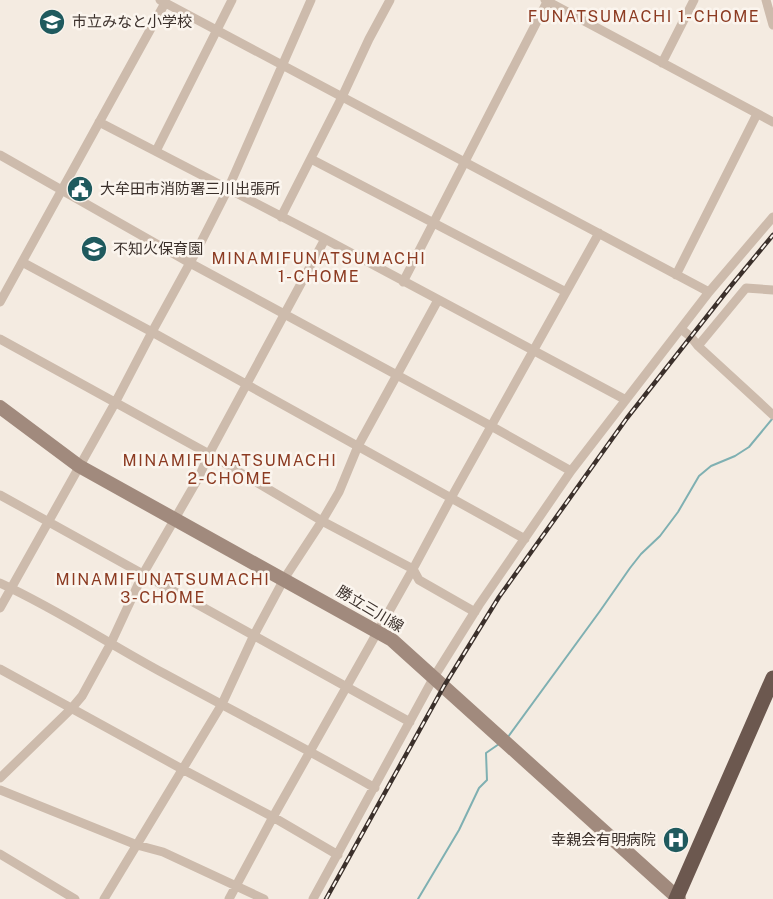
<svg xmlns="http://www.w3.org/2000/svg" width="773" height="899" font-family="'Public Sans','Noto Sans JP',sans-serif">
<rect width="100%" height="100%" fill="#f4ebe1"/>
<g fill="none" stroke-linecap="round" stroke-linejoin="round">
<path stroke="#7fb0b2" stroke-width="2" d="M 508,737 L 600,611 L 630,568 L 641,554 L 660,536 L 678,512 L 699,476 L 711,466 L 735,456 L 749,447 L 773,418
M 418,899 L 459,830 L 479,788 L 487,780 L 486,753 L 499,744"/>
<path stroke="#cdbbac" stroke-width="9" d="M 160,0 L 709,292
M 545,0 L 773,122
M 766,0 L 773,25
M 662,63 L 694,0
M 99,122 L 325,239 L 626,400
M 156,151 L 232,0
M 0,155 L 190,263 L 491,426 L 571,471
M 311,159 L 566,292
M 281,217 L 342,97 L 369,39 L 390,0
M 22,262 L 152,332 L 525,539
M 676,275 L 757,114
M 403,282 L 548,0
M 773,290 L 746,288 L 698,346 L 773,415
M 0,302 L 165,3
M 681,329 L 691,337 L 698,346
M 0,339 L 209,454 L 322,521 L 413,569 L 419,580 L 475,612
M 0,495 L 410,722
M 0,583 C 57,609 109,644 165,674 C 235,712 305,748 375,788
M 0,608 L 115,403 L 152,332 L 197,250 L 228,189 L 311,0
M 0,669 L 182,769 L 273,817 L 338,855
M 0,778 L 71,709 L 82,696 L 111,643 L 143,574 L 199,477 L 209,454 L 325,239
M 0,790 L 137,845 L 163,852 L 264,899
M 0,854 L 75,899
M 104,899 L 222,704 L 254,635 L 284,579 L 322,521 L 339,492 L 358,446 L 438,300
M 229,899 L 273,817 L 413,569 L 451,498 L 599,233
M 313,899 L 434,677 L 479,605 L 571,471 L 709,292 L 773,217"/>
<path stroke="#a18a7d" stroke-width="14" d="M 0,407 L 79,466 L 392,640 L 679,899"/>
<path stroke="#6c584f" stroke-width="15" d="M 676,899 L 773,678"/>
<g stroke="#3b302b" stroke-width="4.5">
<path id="rail" d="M 326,899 L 444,686 L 499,597 L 627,418 L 730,287 L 773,235"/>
</g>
<use href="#rail" stroke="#fbf5ee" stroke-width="2" stroke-dasharray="7" stroke-linecap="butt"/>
</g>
<defs>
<g id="school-disc" transform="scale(1.35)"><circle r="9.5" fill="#1f5a5e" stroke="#fbf5ee"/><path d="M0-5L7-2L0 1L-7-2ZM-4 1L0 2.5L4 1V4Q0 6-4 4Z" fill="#fff"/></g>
<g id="civic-disc" transform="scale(1.35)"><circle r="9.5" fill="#1f5a5e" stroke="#fbf5ee"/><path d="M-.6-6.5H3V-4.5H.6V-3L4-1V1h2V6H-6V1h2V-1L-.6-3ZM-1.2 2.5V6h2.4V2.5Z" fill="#fff"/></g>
<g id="hospital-disc" transform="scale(1.35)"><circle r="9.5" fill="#1f5a5e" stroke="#fbf5ee"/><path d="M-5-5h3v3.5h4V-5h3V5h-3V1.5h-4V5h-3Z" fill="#fff"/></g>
</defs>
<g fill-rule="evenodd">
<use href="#school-disc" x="52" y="22"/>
<use href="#civic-disc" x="80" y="189"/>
<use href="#school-disc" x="94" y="249"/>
<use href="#hospital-disc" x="676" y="840"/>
</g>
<g text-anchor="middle" stroke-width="5" stroke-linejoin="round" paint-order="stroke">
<g font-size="15" fill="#3b302b" stroke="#fbf5ee" text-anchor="start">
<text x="72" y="27">市立みなと小学校</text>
<text x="100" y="194">大牟田市消防署三川出張所</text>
<text x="113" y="254">不知火保育園</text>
<text x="656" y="845" text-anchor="end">幸親会有明病院</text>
</g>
<g font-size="15" fill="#3b302b" stroke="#fbf5ee">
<text transform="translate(370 609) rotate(31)" y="5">勝立三川線</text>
</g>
<g font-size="16" letter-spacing="1.5" fill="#8c3b22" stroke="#fbf5ee">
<text x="644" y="22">FUNATSUMACHI 1-CHOME</text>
<text x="319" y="264">MINAMIFUNATSUMACHI<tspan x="319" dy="18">1-CHOME</tspan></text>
<text x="230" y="466">MINAMIFUNATSUMACHI<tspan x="230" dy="18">2-CHOME</tspan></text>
<text x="163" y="585">MINAMIFUNATSUMACHI<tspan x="163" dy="18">3-CHOME</tspan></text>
</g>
</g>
</svg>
